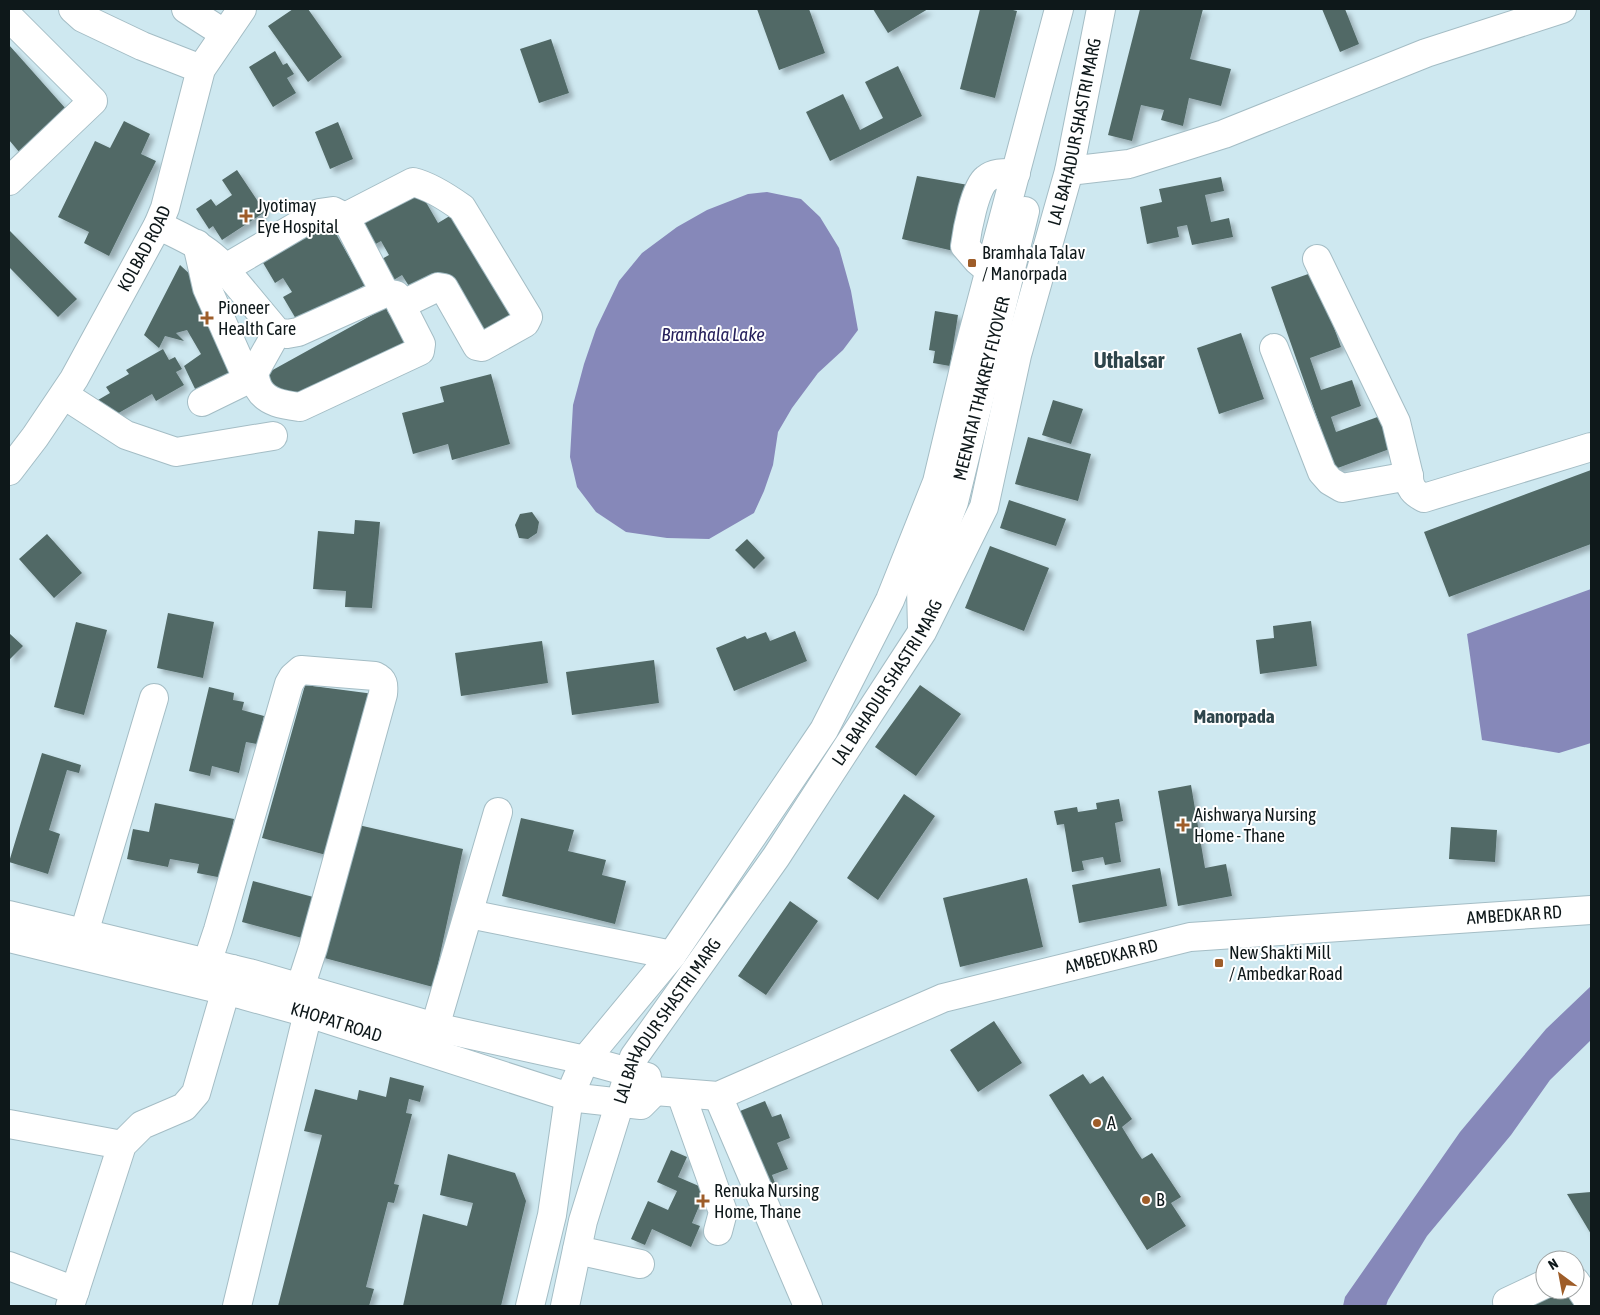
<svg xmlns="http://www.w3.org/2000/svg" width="1600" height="1315" font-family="'Asap Condensed',sans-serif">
<defs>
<filter id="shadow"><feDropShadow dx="4.5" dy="4.5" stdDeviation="2.5" flood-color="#0004"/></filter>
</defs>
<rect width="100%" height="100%" fill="#cee8f0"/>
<path fill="#8688b9" d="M 767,192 L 801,199 L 820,217 L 839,248 L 851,291 L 858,330 L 843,350 L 818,373 L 792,408 L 778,432 L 773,465 L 764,491 L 754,513 L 709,539 L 667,538 L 626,532 L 596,512 L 577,487 L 570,457 L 573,405 L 584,364 L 596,329 L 619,281 L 642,253 L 677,227 L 707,210 L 748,194 Z
M 1591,589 L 1591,743 L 1559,753 L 1482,740 L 1467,634 Z
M 1591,986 L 1591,1040 L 1550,1080 L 1511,1135 L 1427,1236 L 1388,1300 L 1386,1306 L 1343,1306 L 1345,1297 L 1460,1132 L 1546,1029 Z"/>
<path fill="#516966" filter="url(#shadow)" d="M 293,9 L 308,9 L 342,57 L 308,82 L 268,26 Z
M 757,9 L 809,9 L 825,53 L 779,70 Z
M 873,9 L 928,9 L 888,33 Z
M 980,9 L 1009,9 L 1017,11 L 995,98 L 960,89 Z
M 1140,9 L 1203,9 L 1190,59 L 1231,69 L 1221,106 L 1189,98 L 1183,126 L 1161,120 L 1164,110 L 1141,105 L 1132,141 L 1108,135 Z
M 1322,9 L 1345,9 L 1359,44 L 1340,52 Z
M 551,39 L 569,93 L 539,103 L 520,49 Z
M 9,45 L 74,118 L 26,160 L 9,140 Z
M 275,51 L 283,65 L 287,63 L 294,74 L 287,78 L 296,93 L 273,107 L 249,67 Z
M 898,66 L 922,116 L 830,161 L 806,112 L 843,94 L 860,130 L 883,118 L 865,82 Z
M 124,121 L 150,134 L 141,154 L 156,161 L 109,256 L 84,243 L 89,232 L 58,217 L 95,141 L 110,148 Z
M 338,122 L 353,159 L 330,169 L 315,132 Z
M 237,170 L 265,212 L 222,240 L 213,226 L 209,229 L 196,209 L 211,199 L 216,206 L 232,195 L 222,180 Z
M 917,176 L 974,186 L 958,252 L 902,239 Z
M 1221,177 L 1224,191 L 1205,195 L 1211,222 L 1229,218 L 1233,237 L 1192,245 L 1187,225 L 1177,227 L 1179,237 L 1147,244 L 1140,207 L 1162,202 L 1159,189 Z
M 416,185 L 438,223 L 458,211 L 521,315 L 478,341 L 439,275 L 412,291 L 402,275 L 392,281 L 380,260 L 389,255 L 381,241 L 372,246 L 357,221 Z
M 327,218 L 365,285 L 299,324 L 283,297 L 292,292 L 283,278 L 275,283 L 259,256 Z
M 10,231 L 77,299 L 58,317 L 9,267 L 9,232 Z
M 180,265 L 195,279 L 205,302 L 200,307 L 241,375 L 198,395 L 184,366 L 201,354 L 187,330 L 176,333 L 184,341 L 165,336 L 159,348 L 144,335 Z
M 1314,272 L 1341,347 L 1310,358 L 1321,390 L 1352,380 L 1361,406 L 1331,417 L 1336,432 L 1383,415 L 1395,447 L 1335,469 L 1271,287 Z
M 392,304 L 415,345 L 291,401 L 285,390 L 273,398 L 260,377 Z
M 935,311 L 958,315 L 950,366 L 933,363 L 935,351 L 929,350 Z
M 1241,333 L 1264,399 L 1219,414 L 1197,348 Z
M 163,349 L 169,360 L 175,357 L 182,369 L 176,372 L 184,385 L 156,401 L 152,394 L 108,419 L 98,400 L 110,393 L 106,387 L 129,374 L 126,370 Z
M 491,374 L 510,444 L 452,460 L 448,444 L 413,454 L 402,413 L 444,402 L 440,387 Z
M 1053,400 L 1083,409 L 1071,444 L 1042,435 Z
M 1028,437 L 1091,454 L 1078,501 L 1015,484 Z
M 1591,470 L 1591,544 L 1449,597 L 1424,532 Z
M 1009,500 L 1066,519 L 1056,546 L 1000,528 Z
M 532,512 L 539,522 L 537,533 L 528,539 L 519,538 L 515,525 L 520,514 Z
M 355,520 L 380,522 L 372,608 L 345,607 L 346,591 L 313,589 L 318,531 L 354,534 Z
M 47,534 L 82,573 L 54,598 L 19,559 Z
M 747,539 L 765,558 L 754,569 L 735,550 Z
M 990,546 L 1049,568 L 1024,631 L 965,608 Z
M 168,613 L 214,622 L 203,678 L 157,668 Z
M 1311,621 L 1317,666 L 1260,674 L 1256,640 L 1274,638 L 1273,626 Z
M 76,622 L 107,630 L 84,715 L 54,707 Z
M 795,631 L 807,661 L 734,691 L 716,648 L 745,636 L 747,639 L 766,632 L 770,641 Z
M 9,633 L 23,646 L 9,660 Z
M 542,641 L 548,683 L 461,696 L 455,653 Z
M 654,660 L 659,703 L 572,715 L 566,672 Z
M 305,685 L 374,694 L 330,856 L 262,838 Z
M 920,685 L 961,714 L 916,776 L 875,747 Z
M 209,687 L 234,693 L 233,700 L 244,702 L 242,710 L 264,716 L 257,744 L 246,742 L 239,773 L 212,766 L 210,776 L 189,771 Z
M 42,753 L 81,765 L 79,773 L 67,770 L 49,830 L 60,834 L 48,874 L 9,862 Z
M 1191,785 L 1205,868 L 1226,864 L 1232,896 L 1178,906 L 1158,791 Z
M 904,794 L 935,816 L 878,900 L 847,878 Z
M 1119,799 L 1123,821 L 1115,823 L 1121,862 L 1105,865 L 1103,857 L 1082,861 L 1084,870 L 1072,872 L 1064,824 L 1057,825 L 1054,811 L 1077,807 L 1078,812 L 1097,809 L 1096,803 Z
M 155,803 L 234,819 L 227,853 L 233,880 L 197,873 L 199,864 L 170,859 L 168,867 L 127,859 L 133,829 L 149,832 Z
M 521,818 L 574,830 L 568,851 L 606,860 L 602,875 L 626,881 L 615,924 L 502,896 Z
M 354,824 L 463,849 L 433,987 L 317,956 Z
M 1451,827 L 1497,830 L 1495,862 L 1449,859 Z
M 1160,868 L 1167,906 L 1079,923 L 1072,885 Z
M 1027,878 L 1043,947 L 960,967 L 943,898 Z
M 253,881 L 317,898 L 306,939 L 242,922 Z
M 790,901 L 818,921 L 766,995 L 738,976 Z
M 994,1021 L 1022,1063 L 978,1092 L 950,1050 Z
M 1083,1074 L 1090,1084 L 1103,1076 L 1132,1119 L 1122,1127 L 1136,1150 L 1142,1159 L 1152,1153 L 1181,1197 L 1171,1203 L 1186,1226 L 1147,1250 L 1049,1095 Z
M 390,1077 L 424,1086 L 420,1102 L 409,1099 L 406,1113 L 412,1114 L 394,1184 L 399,1185 L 394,1203 L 388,1202 L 366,1287 L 374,1289 L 369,1306 L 278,1306 L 322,1135 L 304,1131 L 315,1089 L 357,1100 L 359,1090 L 386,1097 Z
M 765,1101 L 772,1117 L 781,1114 L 790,1138 L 777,1143 L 788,1169 L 772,1175 L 777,1188 L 772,1190 L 740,1111 Z
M 671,1150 L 687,1157 L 678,1177 L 715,1193 L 708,1208 L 700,1204 L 692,1223 L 700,1226 L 691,1247 L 652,1229 L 645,1245 L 631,1239 L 648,1201 L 668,1210 L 677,1191 L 657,1182 Z
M 448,1154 L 515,1173 L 526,1201 L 501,1306 L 403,1306 L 423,1214 L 467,1226 L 473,1203 L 440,1195 Z
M 1591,1192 L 1591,1234 L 1567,1194 Z
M 1553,1290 L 1555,1294 L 1563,1290 L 1575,1290 L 1576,1306 L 1530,1306 Z"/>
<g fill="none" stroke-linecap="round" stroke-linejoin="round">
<g stroke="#a4bdc5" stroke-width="30">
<g id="minor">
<path d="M 73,9 L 83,18 L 142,46 L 201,69"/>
<path d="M 186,9 L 225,34"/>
<path d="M 9,23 L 12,20 L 93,101 L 9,181"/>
<path d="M 1069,171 L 1129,164 L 1224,134 L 1426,53 L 1562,9"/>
<path d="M 345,217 L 413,182 C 430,186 448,198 462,208 L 528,317 L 525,323 L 482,347 L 477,346 L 444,288 L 438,287 L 401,305"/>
<path d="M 158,225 C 179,236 200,244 217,260 L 277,332 L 287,334 L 298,332 L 385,293 L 396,295 L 421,344 L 420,351 L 300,407 C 285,405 267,403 259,389 C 256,384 255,378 254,373 L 277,332"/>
<path d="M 197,244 L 207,288 L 246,376 L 245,381 L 202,402"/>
<path d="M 1317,259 L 1396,422 L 1409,476"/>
<path d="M 224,269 L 319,213 L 333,211 L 345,217 L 385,293"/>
<path d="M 990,271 L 977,260 L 965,246 C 967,231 975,187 986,179 C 994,172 1006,173 1016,173"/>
<path d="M 1274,348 L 1322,472 L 1330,481 L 1342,488 L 1409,476 C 1409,488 1414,493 1424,498 L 1591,447"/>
<path d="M 64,395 L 126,435 L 176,452 L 273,436"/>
<path id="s1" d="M 9,471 L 35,437 L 74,379 L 158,225 L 165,208 L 201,69 L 242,9"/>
<path d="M 469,914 L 672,955"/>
<path d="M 84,933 L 154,698"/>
<path d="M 207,963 L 218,930 L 289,684 L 293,677 L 301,670 L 375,676 C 384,680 384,685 383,694 L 313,948 L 300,988"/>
<path d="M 435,1027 L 498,812"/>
<path d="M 681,1094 L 723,1212 L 718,1231"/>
<path d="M 718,1096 L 808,1306"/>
<path d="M 9,1124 L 122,1145"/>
<path d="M 577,1250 L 640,1264"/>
<path d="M 9,1266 L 75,1291"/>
<path d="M 1575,1281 L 1586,1297 L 1590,1306"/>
<path d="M 1507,1302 L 1545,1284"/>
<path d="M 70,1306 L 122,1145 L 142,1125 L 184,1107 L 196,1093 L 232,969"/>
<path d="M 237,1306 L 313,992"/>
</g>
</g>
<g stroke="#a4bdc5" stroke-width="30">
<g id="major">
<path id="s2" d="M 922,628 L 921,589 L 954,502 L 1025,211"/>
<path d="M 9,915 L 249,973 L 435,1027 L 585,1060 L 647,1077"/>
<path id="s3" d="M 9,938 L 243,995 L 308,1013 L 569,1097 L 641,1105 L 655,1091"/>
<path id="s4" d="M 655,1091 L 718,1096 L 943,998 L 1190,937 L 1591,910"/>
<path d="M 530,1306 L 552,1215 L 569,1097 L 585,1060 L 672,955 L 824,730 L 890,600 L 937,482 L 967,356 L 1059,9"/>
<path id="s5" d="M 565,1306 L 583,1221 L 634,1057 L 776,857 L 922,632 L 984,507 L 1017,355 L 1069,171 L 1101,9"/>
</g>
</g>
<use href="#minor" stroke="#fff" stroke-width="28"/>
<use href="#major" stroke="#fff" stroke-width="28"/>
</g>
<g fill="#9e5d29" stroke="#fff" stroke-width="2">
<path d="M243.5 208.5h5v5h5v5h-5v5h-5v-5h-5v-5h5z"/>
<rect x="967" y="258" width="10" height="10" rx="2.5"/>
<path d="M204.5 310.5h5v5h5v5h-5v5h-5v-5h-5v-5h5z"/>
<path d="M1180.5 817.5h5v5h5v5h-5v5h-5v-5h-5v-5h5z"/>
<rect x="1214" y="958" width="10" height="10" rx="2.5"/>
<circle cx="1097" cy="1123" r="5"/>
<circle cx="1146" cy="1200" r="5"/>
<path d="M700.5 1193.5h5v5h5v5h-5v5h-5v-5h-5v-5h5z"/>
</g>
<g text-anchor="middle" stroke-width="4" stroke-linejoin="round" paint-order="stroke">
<g font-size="18" fill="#0e181a" stroke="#fff">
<text dy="6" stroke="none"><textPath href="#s5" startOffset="1298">LAL BAHADUR SHASTRI MARG</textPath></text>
<text dy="6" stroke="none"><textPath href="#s1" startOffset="261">KOLBAD ROAD</textPath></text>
<text dy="6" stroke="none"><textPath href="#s2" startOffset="249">MEENATAI THAKREY FLYOVER</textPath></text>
<text dy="6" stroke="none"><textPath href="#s5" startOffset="711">LAL BAHADUR SHASTRI MARG</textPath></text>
<text dy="6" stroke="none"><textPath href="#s4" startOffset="888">AMBEDKAR RD</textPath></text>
<text dy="6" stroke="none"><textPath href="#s4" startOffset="482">AMBEDKAR RD</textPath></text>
<text dy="6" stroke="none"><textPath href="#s3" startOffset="338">KHOPAT ROAD</textPath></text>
<text dy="6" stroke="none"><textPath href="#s5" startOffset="306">LAL BAHADUR SHASTRI MARG</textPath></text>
</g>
<g font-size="18" fill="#0e181a" stroke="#fff" text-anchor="start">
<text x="257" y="212">Jyotimay<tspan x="257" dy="21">Eye Hospital</tspan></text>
<text x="982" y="259">Bramhala Talav<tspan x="982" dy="21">/ Manorpada</tspan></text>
<text x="218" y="314">Pioneer<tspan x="218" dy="21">Health Care</tspan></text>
<text x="1194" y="821">Aishwarya Nursing<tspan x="1194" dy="21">Home - Thane</tspan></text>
<text x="1229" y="959">New Shakti Mill<tspan x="1229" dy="21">/ Ambedkar Road</tspan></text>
<text x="1107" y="1129">A</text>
<text x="714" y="1197">Renuka Nursing<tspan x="714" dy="21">Home, Thane</tspan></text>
<text x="1156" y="1206">B</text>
</g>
<g font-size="19" font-style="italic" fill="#27215c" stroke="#fff">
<text x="713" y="341">Bramhala Lake</text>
</g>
<g font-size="19" font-weight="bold" fill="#2e454b" stroke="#fff">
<text x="1234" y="723">Manorpada</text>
</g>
<g font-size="22" font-weight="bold" fill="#2e454b" stroke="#fff">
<text x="1129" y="368">Uthalsar</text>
</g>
</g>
<rect width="1600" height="1315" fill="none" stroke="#0e181a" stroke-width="20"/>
<g transform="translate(1560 1275) rotate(328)"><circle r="24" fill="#ffffff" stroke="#9fa3a3"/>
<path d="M0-4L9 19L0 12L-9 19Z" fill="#9e5d29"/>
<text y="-8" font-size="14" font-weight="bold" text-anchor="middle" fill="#0e181a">N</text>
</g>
</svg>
